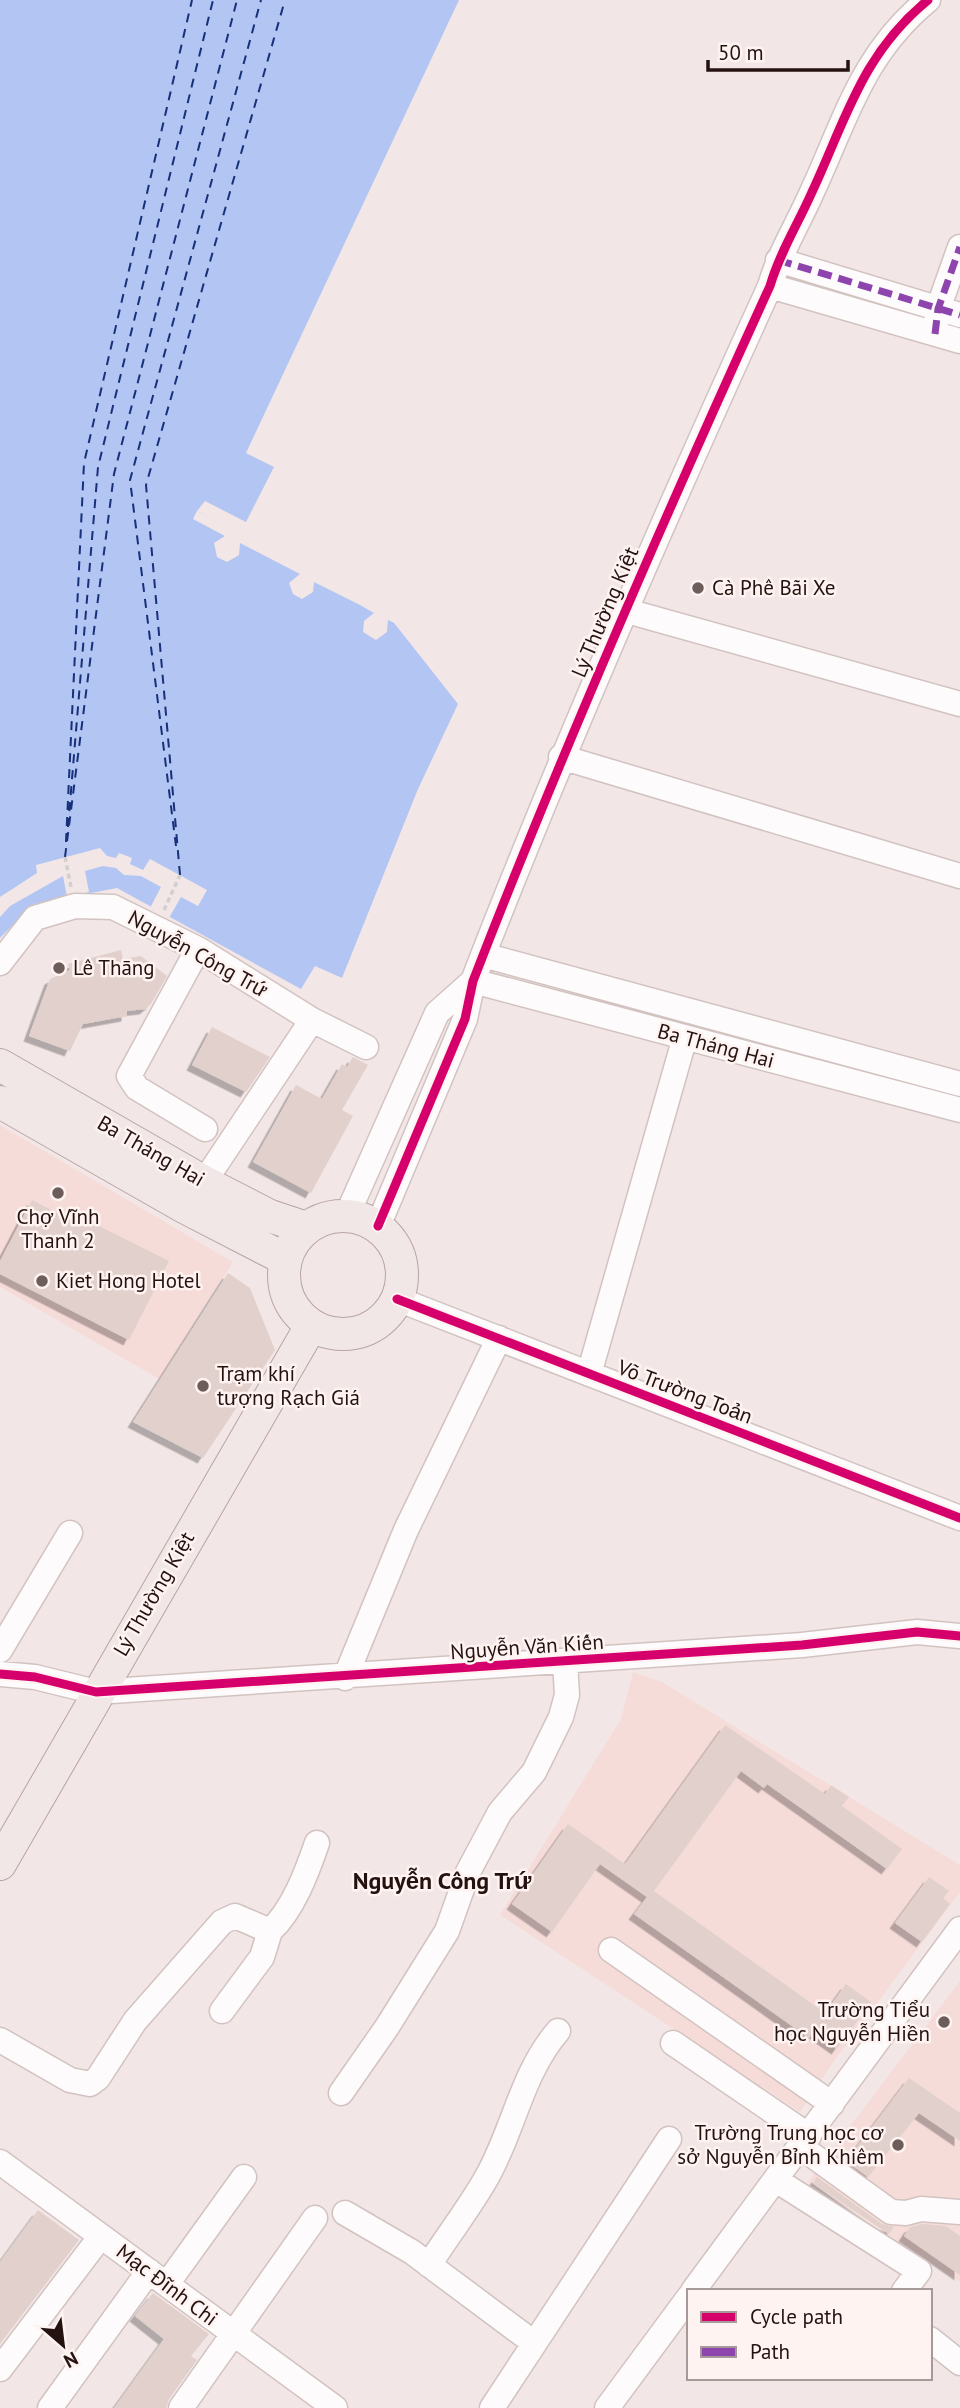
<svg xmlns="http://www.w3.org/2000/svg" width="960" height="2408" font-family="'PT Sans',sans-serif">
<defs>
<filter id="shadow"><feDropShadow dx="-5.5" dy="5.5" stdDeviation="0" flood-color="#0004"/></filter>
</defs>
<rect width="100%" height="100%" fill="#f2e7e6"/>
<path fill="#f6dcd9" d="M 0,1125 L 233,1262 L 159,1379 L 0,1287 Z
M 633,1672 L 662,1682 L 960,1865 L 960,1892 L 834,2061 L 800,2112 L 500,1915 L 621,1719 Z
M 960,1981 L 960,2282 L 808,2182 Z"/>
<path fill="#b3c5f2" d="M 0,0 L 459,0 L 246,453 L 274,467 L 246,522 L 205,501 L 197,511 L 391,619 L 458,704 L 418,789 L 342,978 L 315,966 L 301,989 L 117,888 L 34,904 L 0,938 Z"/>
<path fill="#f2e7e6" d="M 197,511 L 393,616 L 401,626 L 388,620 L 387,632 L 376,640 L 363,632 L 364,621 L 374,613 L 360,605 L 314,582 L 313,592 L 302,599 L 293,594 L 289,583 L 300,574 L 240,543 L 239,555 L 227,562 L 217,557 L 214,543 L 225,536 L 193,519 Z
M 100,848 L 107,856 L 116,858 L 119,853 L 132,858 L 130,864 L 143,870 L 150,859 L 207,890 L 198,906 L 181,897 L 169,918 L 150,908 L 161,887 L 141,876 L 124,875 L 116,868 L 103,866 L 85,871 L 89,892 L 67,897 L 63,876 L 10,906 L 0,917 L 0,897 L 37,873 L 36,865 Z"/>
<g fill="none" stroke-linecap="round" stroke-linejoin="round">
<path stroke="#17307a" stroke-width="2" stroke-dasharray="9 7" stroke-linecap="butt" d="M 68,827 L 98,467 L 213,0
M 66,842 L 84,463 L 192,0
M 176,846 L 130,480 L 261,0
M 65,857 L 114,474 L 237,0
M 180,875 L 146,485 L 285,0"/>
</g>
<path fill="#e1d0cb" filter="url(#shadow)" d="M 121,950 L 123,959 L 141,956 L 167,976 L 151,1004 L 145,1009 L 127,1011 L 127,1016 L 83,1024 L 70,1051 L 29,1036 L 50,979 L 70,970 L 68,964 Z
M 212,1027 L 270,1057 L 246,1092 L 192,1065 Z
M 353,1057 L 368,1065 L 342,1110 L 353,1116 L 311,1193 L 253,1162 L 296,1085 L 322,1099 L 342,1064 L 347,1067 Z
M 32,1200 L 86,1228 L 89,1221 L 169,1261 L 129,1340 L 0,1274 L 0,1261 Z
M 228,1273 L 250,1288 L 275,1350 L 203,1458 L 133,1422 Z
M 725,1725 L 825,1794 L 831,1785 L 849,1797 L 842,1806 L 902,1849 L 887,1869 L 767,1784 L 764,1788 L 741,1771 L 654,1891 L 825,2013 L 846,1984 L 871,2002 L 837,2049 L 813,2032 L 809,2038 L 634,1914 L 647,1897 L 600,1864 L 552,1932 L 512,1904 L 568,1824 L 625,1864 Z
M 929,1877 L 949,1891 L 943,1898 L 950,1904 L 922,1942 L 895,1923 Z
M 909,2078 L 960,2113 L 960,2141 L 919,2113 L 868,2177 L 846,2161 Z
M 817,2177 L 882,2224 L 894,2227 L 889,2234 L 813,2183 Z
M 38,2210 L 79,2240 L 0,2344 L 0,2262 Z
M 922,2224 L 946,2226 L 960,2236 L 960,2275 L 904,2236 L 910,2227 Z
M 153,2293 L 209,2334 L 191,2356 L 197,2360 L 169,2399 L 166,2408 L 114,2408 L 164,2339 L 135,2316 Z"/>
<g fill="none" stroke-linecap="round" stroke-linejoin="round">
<g stroke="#d2c3c1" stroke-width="27">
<path id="minor" d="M 778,260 L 960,315
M 770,286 L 960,341
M 936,323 L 938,309 L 960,247
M 627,611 L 960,704
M 561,757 L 960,876
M 198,949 L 129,1076 L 137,1088 L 205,1129
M 483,955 L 960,1084
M 0,963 L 35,918 L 75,906 L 113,907 L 198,949 L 312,1020 L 366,1047
M 473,981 L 960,1110
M 194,1197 L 312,1020
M 347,1215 L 437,1013 L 473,981
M 378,1226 L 465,1019 L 473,981 C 564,746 665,516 770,286 C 780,252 798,224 812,192 C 846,119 862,54 928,0
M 397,1299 L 960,1518
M 589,1374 L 685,1037
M 0,1650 L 70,1533
M 0,1674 L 35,1677 L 96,1692 L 802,1645 L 917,1632 L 960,1636
M 345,1678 L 406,1530 L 499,1338
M 611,1950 L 832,2104
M 222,2011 L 262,1957 L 270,1931
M 0,2040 L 70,2080 L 90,2084 L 98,2078 L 135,2021 L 222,1922 L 235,1916 L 270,1931 C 293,1910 307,1872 317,1843
M 673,2043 L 809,2136
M 341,2093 L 387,2027 L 447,1931 L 468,1872 L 500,1812 L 534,1772 L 561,1717 L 567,1695 L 565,1661
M 801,2147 L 891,2212 L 906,2213 L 921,2209 L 960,2212
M 0,2162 L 335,2408
M 776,2180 L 919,2271 L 904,2291
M 345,2213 L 412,2252 L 534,2343
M 429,2265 C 448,2235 471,2206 488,2175 C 514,2128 522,2073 558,2031
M 167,2284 L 244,2177
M 693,2291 L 960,1929
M 930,2339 L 960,2363
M 0,2369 L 101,2236
M 50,2408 L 149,2271
M 181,2408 L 315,2218
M 492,2408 L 669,2139
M 607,2408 L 689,2297"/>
</g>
<g stroke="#b8a4a3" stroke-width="34">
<path id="major" d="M 0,1065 L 204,1182 L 270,1216 L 306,1228
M 0,1102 L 186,1208 L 285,1259
M284 1275a59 59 0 1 1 118 0a59 59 0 1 1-118 0Z
M 0,1864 L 311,1326"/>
</g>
<path stroke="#d3cfcf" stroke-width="3.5" stroke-dasharray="5 3.5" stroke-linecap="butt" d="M 65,857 L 71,887
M 164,910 L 180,875"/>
<use href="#minor" stroke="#fdfbfb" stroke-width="24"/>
<use href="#major" stroke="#f1e7e7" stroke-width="32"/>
<path stroke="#8e44ad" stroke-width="7" stroke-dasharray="14 7" stroke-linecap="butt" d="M 778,260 L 960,315
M 935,334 L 938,309 L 960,247"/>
<g stroke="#fef3f1" stroke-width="13">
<path id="cycleway" d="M 378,1226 L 465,1019 L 473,981 C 564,746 665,516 770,286 C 780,252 798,224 812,192 C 846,119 862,54 928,0
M 397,1299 L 960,1518
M 0,1674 L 35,1677 L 96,1692 L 802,1645 L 917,1632 L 960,1636"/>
</g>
<use href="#cycleway" stroke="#d6006c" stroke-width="9"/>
</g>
<g fill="#6c5d5b" stroke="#fef3f1" stroke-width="2.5">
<circle cx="698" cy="588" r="7"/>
<circle cx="59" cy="968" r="7"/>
<circle cx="58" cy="1193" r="7"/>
<circle cx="42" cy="1281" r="7"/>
<circle cx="203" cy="1386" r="7"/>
<circle cx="944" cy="2022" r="7"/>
<circle cx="898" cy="2145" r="7"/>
</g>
<g text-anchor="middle" stroke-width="5" stroke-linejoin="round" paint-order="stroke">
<g font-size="21" fill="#241210" stroke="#fef3f1" text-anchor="start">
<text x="712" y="595">Cà Phê Bãi Xe</text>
<text x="73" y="975">Lê Thāng</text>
<text x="58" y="1224" text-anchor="middle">Chợ Vĩnh<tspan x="58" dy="24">Thanh 2</tspan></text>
<text x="56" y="1288">Kiet Hong Hotel</text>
<text x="217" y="1381">Trạm khí<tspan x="217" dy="24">tượng Rạch Giá</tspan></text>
<text x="930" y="2017" text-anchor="end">Trường Tiểu<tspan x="930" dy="24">học Nguyễn Hiền</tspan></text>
<text x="884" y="2140" text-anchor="end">Trường Trung học cơ<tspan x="884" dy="24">sở Nguyễn Bỉnh Khiêm</tspan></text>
</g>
<g font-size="21" fill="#241210" stroke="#fef3f1">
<text transform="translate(605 612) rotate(-67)" y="7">Lý Thường Kiệt</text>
<text transform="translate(198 954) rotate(29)" y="7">Nguyễn Công Trứ</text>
<text transform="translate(716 1046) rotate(15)" y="7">Ba Tháng Hai</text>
<text transform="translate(151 1151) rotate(30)" y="7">Ba Tháng Hai</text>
<text transform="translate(685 1392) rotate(21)" y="7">Võ Trường Toản</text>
<text transform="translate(154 1594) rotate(-60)" y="7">Lý Thường Kiệt</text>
<text transform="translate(527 1647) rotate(-4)" y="7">Nguyễn Văn Kiến</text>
<text transform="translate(167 2285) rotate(37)" y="7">Mạc Đĩnh Chi</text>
</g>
<g font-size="24" font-weight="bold" fill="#241210" stroke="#fef3f1">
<text x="442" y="1889">Nguyễn Công Trứ</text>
</g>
</g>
<rect x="687" y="2289" width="245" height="91" fill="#fef3f1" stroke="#a79997" stroke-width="2"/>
<rect x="701" y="2312" width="35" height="10" fill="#d6006c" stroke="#a79997" stroke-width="2"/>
<text x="750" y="2324" font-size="21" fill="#241210">Cycle path</text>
<rect x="701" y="2347" width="35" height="10" fill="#8e44ad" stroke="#a79997" stroke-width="2"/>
<text x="750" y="2359" font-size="21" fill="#241210">Path</text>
<g transform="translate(63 2345) rotate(152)" stroke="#fef3f1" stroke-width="5" paint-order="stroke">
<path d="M0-5L12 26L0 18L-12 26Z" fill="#241210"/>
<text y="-10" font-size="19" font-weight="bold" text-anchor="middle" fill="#241210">N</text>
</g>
<path d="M708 60v10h140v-10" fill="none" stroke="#241210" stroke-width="3.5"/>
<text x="718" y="60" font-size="21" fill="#241210" stroke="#fef3f1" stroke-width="5" paint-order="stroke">50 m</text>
</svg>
